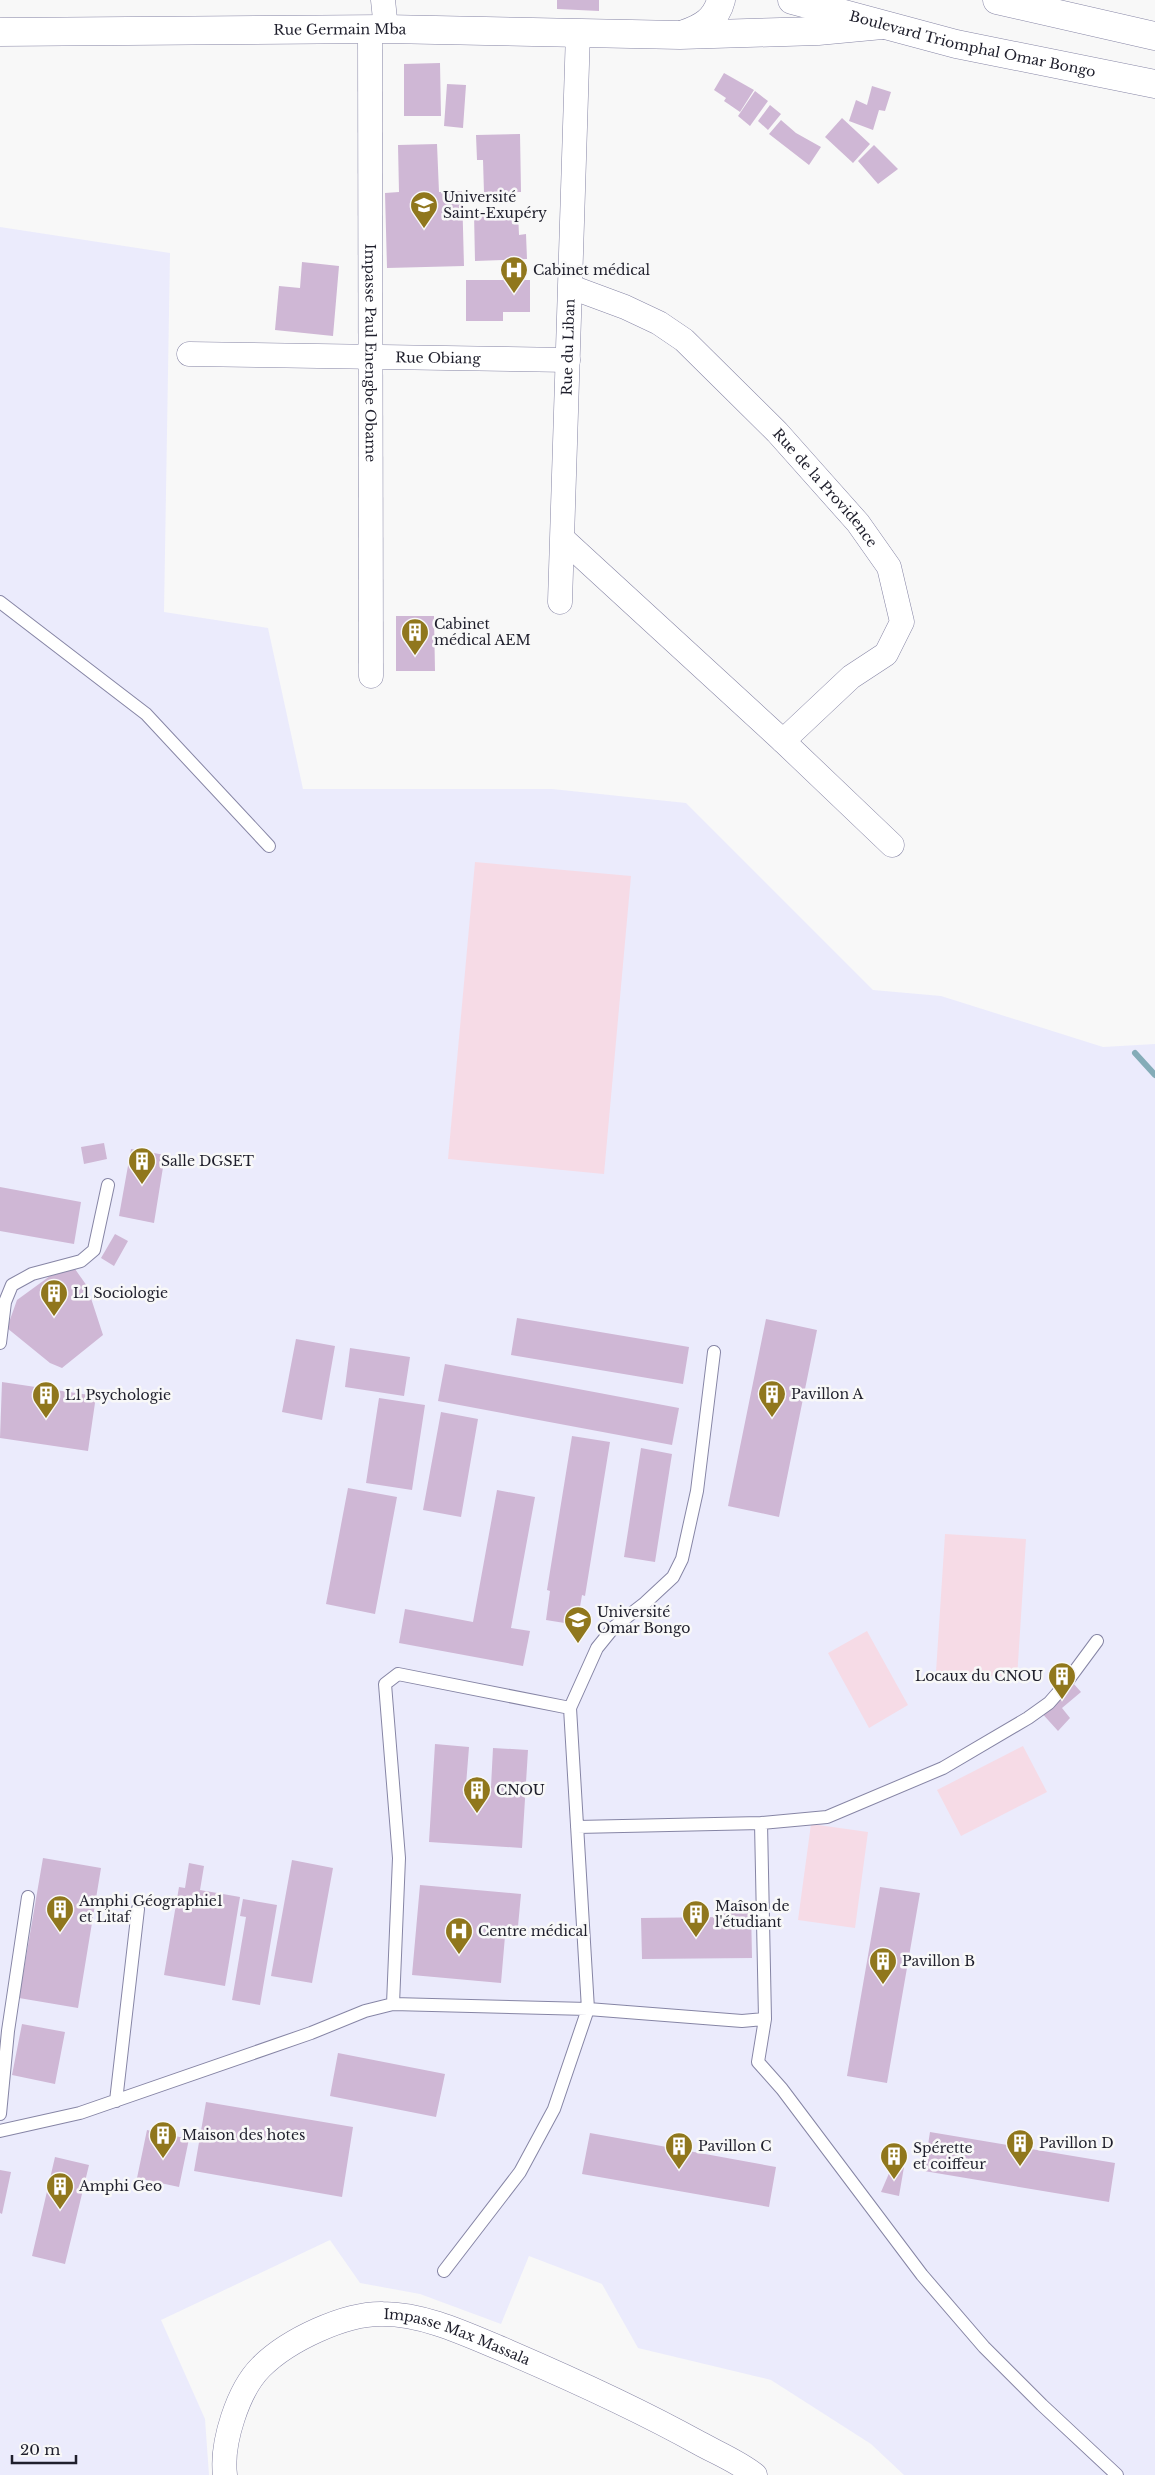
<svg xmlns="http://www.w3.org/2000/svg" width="1155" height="2475" font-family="'Libre Baskerville',serif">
<rect width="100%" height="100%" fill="#f8f8f8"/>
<path fill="#ebebfc" d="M 0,227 L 170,253 L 164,612 L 268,628 L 303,789 L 552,789 L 686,803 L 873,990 L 941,996 L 1103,1047 L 1155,1044 L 1155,2475 L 904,2475 L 871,2444 L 771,2380 L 638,2348 L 602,2284 L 529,2256 L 501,2324 L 420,2294 L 360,2283 L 330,2240 L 161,2320 L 205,2419 L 209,2475 L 0,2475 Z"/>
<path fill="#f6dbe6" d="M 475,862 L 631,876 L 604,1174 L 448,1159 Z
M 945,1534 L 1026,1539 L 1017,1678 L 936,1672 Z
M 867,1631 L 908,1705 L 869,1728 L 828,1653 Z
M 1023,1746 L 1047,1792 L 961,1836 L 937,1790 Z
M 811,1824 L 868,1832 L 855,1928 L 798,1920 Z"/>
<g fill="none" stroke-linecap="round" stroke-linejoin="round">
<path stroke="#84acb8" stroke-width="6" d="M 1135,1053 L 1155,1075"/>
</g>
<path fill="#cfb7d5" d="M 557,0 L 599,0 L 599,11 L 557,9 Z
M 440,63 L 441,116 L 404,116 L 404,64 Z
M 724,73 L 754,90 L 740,112 L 724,101 L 726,98 L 714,90 Z
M 447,84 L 466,85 L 463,128 L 444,126 Z
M 872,86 L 891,92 L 885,111 L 879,110 L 873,130 L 849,121 L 856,100 L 867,105 Z
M 755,91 L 768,101 L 750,126 L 738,116 Z
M 770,105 L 781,114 L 768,130 L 758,121 Z
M 842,118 L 870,144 L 853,163 L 825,137 Z
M 781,120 L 796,133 L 821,147 L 809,165 L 769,134 Z
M 520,134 L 521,192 L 484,193 L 483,160 L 477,160 L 476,135 Z
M 437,144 L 439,192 L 462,191 L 464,266 L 387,268 L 385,193 L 399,192 L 398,145 Z
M 874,145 L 898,169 L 878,184 L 858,161 Z
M 518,212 L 519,235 L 526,234 L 527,259 L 475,261 L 474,213 Z
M 302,262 L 339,266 L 333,336 L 275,330 L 279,286 L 300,288 Z
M 466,280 L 530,280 L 530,312 L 503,312 L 503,321 L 466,321 Z
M 396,616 L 434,616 L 435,671 L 396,671 Z
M 104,1143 L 107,1159 L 84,1164 L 81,1147 Z
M 131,1149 L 165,1155 L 154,1223 L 119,1216 Z
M 0,1187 L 81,1202 L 74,1244 L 0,1231 Z
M 115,1234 L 128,1241 L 114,1266 L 101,1258 Z
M 75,1269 L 87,1286 L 103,1335 L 62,1368 L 50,1363 L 7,1328 L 17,1300 L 50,1276 Z
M 517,1318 L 689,1347 L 683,1384 L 511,1355 Z
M 766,1319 L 817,1330 L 779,1517 L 728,1506 Z
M 296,1339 L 335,1346 L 322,1420 L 282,1412 Z
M 350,1348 L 410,1357 L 404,1396 L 345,1387 Z
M 445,1364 L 679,1408 L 672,1445 L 438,1401 Z
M 2,1382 L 96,1396 L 88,1451 L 0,1438 Z
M 379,1398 L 425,1405 L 412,1490 L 366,1483 Z
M 441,1412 L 478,1419 L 461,1517 L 423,1510 Z
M 572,1436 L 610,1442 L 585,1596 L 582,1595 L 577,1625 L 546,1620 L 550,1591 L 547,1590 Z
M 641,1448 L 672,1454 L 655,1562 L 624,1557 Z
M 348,1488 L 397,1497 L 375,1614 L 326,1604 Z
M 497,1490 L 535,1497 L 511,1628 L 530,1631 L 523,1666 L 399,1643 L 405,1609 L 473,1622 Z
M 1073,1683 L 1081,1692 L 1062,1708 L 1070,1718 L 1058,1731 L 1039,1710 Z
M 435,1744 L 469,1747 L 466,1785 L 491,1787 L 493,1748 L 528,1750 L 522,1848 L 429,1842 Z
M 43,1858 L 101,1868 L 78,2008 L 19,1998 Z
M 292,1860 L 333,1868 L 312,1983 L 271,1976 Z
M 189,1863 L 204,1866 L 200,1890 L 240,1897 L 225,1986 L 164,1975 L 179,1887 L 185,1888 Z
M 420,1885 L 521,1894 L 517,1937 L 505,1936 L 501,1983 L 412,1975 Z
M 880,1887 L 920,1893 L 887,2083 L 847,2076 Z
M 243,1899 L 277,1905 L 260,2005 L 232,2000 L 246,1917 L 240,1916 Z
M 723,1908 L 751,1908 L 752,1958 L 642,1959 L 641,1918 L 724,1917 Z
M 22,2024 L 65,2032 L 55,2084 L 12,2075 Z
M 338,2053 L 445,2074 L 436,2117 L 330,2096 Z
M 206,2102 L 353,2127 L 342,2197 L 194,2171 Z
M 147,2130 L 189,2139 L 179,2187 L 137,2178 Z
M 930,2132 L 1115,2163 L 1109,2202 L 924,2171 Z
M 590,2133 L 776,2167 L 769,2207 L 582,2174 Z
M 55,2157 L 89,2165 L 65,2264 L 32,2256 Z
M 893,2164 L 896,2167 L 904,2167 L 899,2196 L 881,2192 Z
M 0,2170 L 11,2172 L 2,2214 L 0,2213 Z"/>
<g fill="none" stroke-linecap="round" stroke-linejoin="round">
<g stroke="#8685a5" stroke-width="14">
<path id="lane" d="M 0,602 L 146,714 L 269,846
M 0,1343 L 5,1302 L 12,1285 L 32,1274 L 81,1261 L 94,1250 L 108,1185
M 761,1823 L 765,2019
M 577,1827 L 761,1823 L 827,1817 L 943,1768 L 1028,1718 L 1049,1703 L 1063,1687 L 1097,1641
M 393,2004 L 399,1858 L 385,1684 L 398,1674 L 570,1708
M 116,2101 L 138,1909
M 0,2114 L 8,2031 L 28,1897
M 0,2131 L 80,2113 L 311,2033 L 365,2011 L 393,2004 L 588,2009 L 570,1708 L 597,1648 L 614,1627 L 645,1603 L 673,1577 L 682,1559 L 697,1491 L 714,1352
M 444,2271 L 520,2172 L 554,2109 L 588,2009 L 742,2021 L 765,2019 L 758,2062 L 782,2089 L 922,2275 L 984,2347 L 1042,2405 L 1117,2475"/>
</g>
<g stroke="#8685a5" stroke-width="25">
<g id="street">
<path d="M 383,0 L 386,29"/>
<path id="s1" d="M 370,29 L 371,676"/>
<path id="s2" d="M 571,287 L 625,307 L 659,323 L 684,340 L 777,432 L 858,523 L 889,567 L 902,622 L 886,654 L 851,677 L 783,741"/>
<path id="s3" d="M 189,354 L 568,360"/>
<path d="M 563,539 L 783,741 L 892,845"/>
<path id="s4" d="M 560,602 L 578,32"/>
<path id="s5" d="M 225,2475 C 221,2443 238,2390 261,2367 C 288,2340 345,2313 383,2314 C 426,2314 470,2336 509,2352 C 574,2380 638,2409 699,2443 C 717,2453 739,2462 755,2475"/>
</g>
</g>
<g stroke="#8685a5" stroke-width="29">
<g id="secondary">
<path id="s6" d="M 0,32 L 386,29 L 680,35 L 818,31 L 882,25"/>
<path d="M 684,34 C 702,28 716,20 721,0"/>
</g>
</g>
<g stroke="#8685a5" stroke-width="29">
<g id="primary">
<path id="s7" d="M 792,0 L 956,44 L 1155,84"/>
<path d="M 997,0 L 1155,36"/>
</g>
</g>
<use href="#lane" stroke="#fff" stroke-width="12"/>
<use href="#street" stroke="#fff" stroke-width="24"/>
<use href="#secondary" stroke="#fff" stroke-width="28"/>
<use href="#primary" stroke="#fff" stroke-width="28"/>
</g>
<defs>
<g id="university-pin" transform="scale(1.4375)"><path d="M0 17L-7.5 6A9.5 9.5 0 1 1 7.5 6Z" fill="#90771d" stroke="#f8f8f8"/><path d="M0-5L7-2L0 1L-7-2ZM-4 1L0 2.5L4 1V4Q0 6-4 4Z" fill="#fff"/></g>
<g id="hospital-pin" transform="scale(1.4375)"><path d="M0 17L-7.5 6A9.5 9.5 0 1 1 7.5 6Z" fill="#90771d" stroke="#f8f8f8"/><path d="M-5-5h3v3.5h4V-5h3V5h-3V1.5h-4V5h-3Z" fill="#fff"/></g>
<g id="building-pin" transform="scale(1.4375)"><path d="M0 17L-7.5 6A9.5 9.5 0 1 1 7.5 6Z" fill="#90771d" stroke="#f8f8f8"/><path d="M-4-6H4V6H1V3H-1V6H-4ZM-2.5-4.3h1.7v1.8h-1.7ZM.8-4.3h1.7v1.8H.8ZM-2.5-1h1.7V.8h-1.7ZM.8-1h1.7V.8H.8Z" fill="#fff"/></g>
</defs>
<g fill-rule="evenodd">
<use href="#university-pin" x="424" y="205"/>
<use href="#hospital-pin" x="514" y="270"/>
<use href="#building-pin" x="415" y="632"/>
<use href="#building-pin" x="142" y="1161"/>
<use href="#building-pin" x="54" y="1293"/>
<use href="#building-pin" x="772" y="1394"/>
<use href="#building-pin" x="46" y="1395"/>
<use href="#university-pin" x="578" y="1620"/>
<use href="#building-pin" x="1062" y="1676"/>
<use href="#building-pin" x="477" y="1790"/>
<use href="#building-pin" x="60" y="1909"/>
<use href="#building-pin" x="696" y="1914"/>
<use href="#hospital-pin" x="459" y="1931"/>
<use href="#building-pin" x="883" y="1961"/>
<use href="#building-pin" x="163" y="2135"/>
<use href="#building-pin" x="1020" y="2143"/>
<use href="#building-pin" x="679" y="2146"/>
<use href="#building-pin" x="894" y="2156"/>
<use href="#building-pin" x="60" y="2186"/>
</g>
<g text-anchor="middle" stroke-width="5" stroke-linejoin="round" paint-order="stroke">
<g font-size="14" fill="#1f1f2c" stroke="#f8f8f8">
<text dy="5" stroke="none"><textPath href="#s6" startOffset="340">Rue Germain Mba</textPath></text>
<text dy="5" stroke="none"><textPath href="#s7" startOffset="186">Boulevard Triomphal Omar Bongo</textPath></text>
<text dy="5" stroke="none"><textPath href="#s4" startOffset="255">Rue du Liban</textPath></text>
<text dy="5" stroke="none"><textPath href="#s1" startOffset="324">Impasse Paul Enengbe Obame</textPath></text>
<text dy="5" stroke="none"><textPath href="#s3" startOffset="249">Rue Obiang</textPath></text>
<text dy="5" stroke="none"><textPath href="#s2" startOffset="330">Rue de la Providence</textPath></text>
<text dy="5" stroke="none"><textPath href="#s5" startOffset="330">Impasse Max Massala</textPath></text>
</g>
<g font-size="14" fill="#1f1f2c" stroke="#f8f8f8" text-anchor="start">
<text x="443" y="202">Université<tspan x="443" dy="16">Saint-Exupéry</tspan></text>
<text x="533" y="275">Cabinet médical</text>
<text x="434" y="629">Cabinet<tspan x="434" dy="16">médical AEM</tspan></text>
<text x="161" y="1166">Salle DGSET</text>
<text x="73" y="1298">L1 Sociologie</text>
<text x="791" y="1399">Pavillon A</text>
<text x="65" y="1400">L1 Psychologie</text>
<text x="597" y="1617">Université<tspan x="597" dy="16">Omar Bongo</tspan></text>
<text x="1043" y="1681" text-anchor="end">Locaux du CNOU</text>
<text x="496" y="1795">CNOU</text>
<text x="79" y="1906">Amphi Géographie1<tspan x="79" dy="16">et Litaf</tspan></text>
<text x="715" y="1911">Maîson de<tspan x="715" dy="16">l'étudiant</tspan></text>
<text x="478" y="1936">Centre médical</text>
<text x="902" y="1966">Pavillon B</text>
<text x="182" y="2140">Maison des hotes</text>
<text x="1039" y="2148">Pavillon D</text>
<text x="698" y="2151">Pavillon C</text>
<text x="913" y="2153">Spérette<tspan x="913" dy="16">et coiffeur</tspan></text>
<text x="79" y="2191">Amphi Geo</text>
</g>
</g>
<path d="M12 2455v8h64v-8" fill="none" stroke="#1f1f2c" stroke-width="2.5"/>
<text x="20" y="2455" font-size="15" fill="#1f1f2c" stroke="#f8f8f8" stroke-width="4" paint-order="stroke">20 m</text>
</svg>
